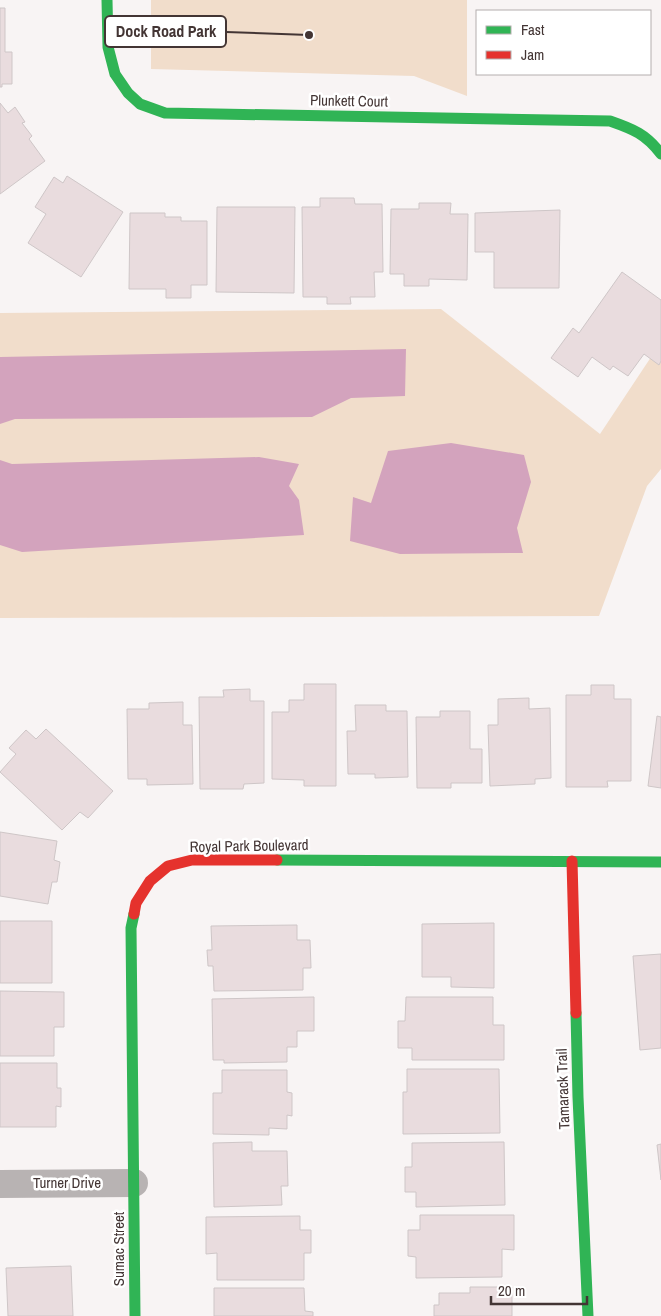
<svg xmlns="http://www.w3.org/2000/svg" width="661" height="1316" font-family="'Archivo Narrow',sans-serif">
<rect width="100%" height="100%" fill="#f8f4f4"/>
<path fill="#f1ddcb" d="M 151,0 L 467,0 L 467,96 L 414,76 L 151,69 Z
M 441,309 L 600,434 L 661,342 L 661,469 L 647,486 L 599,616 L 0,618 L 0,313 Z"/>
<path fill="#d3a3bd" d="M 406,349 L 405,396 L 351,398 L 312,417 L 15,419 L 0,424 L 0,357 Z
M 451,443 L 524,455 L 531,482 L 517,528 L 523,553 L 400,554 L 350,541 L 353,497 L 371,503 L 388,451 Z
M 259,457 L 299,464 L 289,486 L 299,500 L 304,535 L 22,552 L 0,545 L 0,460 L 12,464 Z"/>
<path fill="#e9dcde" stroke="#cec6c7" d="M 0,8 L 5,8 L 5,52 L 12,52 L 12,84 L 2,84 L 2,87 L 0,87 Z
M 0,103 L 8,113 L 15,107 L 25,122 L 22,123 L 32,136 L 29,139 L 45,161 L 0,194 Z
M 67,176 L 123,212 L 81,277 L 28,243 L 46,214 L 35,207 L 54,177 L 63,183 Z
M 320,198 L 354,198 L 355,204 L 382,204 L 383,272 L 374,272 L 375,297 L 350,297 L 351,304 L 327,304 L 327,297 L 303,297 L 302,207 L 320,207 Z
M 419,203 L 451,203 L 450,214 L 468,214 L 467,280 L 429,279 L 429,286 L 404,286 L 404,274 L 390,274 L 391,209 L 419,209 Z
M 217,207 L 295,207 L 294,293 L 216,292 Z
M 560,210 L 559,288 L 494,288 L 494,252 L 475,252 L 475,213 Z
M 130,213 L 165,213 L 165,217 L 181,217 L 181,221 L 207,221 L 207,285 L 191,285 L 191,298 L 166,298 L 166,289 L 129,289 Z
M 622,272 L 661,300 L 661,361 L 659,365 L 644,354 L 628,376 L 613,366 L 610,370 L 592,357 L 578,377 L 551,358 L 573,328 L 579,333 Z
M 304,684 L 336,684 L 336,786 L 304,786 L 304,780 L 272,779 L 272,712 L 289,712 L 289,700 L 304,700 Z
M 591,685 L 614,685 L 614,699 L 631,699 L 631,781 L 607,781 L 608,787 L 566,787 L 566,695 L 591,695 Z
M 250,689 L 250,701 L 264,701 L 264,783 L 244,784 L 243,789 L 200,789 L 199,697 L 224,697 L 223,690 Z
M 529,698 L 529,709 L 550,708 L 551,778 L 535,779 L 535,784 L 490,786 L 488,725 L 498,725 L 498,699 Z
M 183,702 L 183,725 L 192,725 L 193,784 L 147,785 L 147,779 L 128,779 L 127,709 L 149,709 L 149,703 Z
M 355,705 L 386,705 L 386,711 L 407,711 L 408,777 L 375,778 L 375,774 L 348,774 L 347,731 L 356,731 Z
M 440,711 L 470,711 L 470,749 L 482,749 L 482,783 L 451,783 L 451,788 L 417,788 L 416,717 L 440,717 Z
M 657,716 L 661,717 L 661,788 L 648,786 Z
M 46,729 L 113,791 L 88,818 L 80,812 L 62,830 L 0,772 L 16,754 L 9,748 L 26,730 L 36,739 Z
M 0,832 L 57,841 L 54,860 L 60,862 L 57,882 L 52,882 L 48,904 L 0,896 Z
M 0,921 L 52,921 L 52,983 L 0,983 Z
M 494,923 L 494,988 L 451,987 L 451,977 L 422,977 L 422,924 Z
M 297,925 L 297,940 L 310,940 L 311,968 L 303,968 L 303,990 L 214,991 L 213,966 L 208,966 L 207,950 L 212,950 L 211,926 Z
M 661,954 L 661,1048 L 640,1050 L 633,956 Z
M 0,991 L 64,992 L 64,1027 L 54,1027 L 54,1056 L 0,1056 Z
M 314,997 L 314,1031 L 297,1031 L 297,1047 L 287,1047 L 287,1062 L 224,1063 L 224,1060 L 213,1060 L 212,999 Z
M 406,997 L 493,997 L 493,1025 L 504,1025 L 504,1060 L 412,1060 L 412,1048 L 398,1048 L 398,1021 L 405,1021 Z
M 0,1063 L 57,1063 L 57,1088 L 61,1088 L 61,1107 L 56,1106 L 56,1127 L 0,1127 Z
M 407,1069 L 499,1069 L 500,1133 L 403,1134 L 403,1092 L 407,1092 Z
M 222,1070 L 287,1070 L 287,1092 L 292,1093 L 292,1116 L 287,1115 L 287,1129 L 269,1128 L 269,1135 L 213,1134 L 213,1093 L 222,1093 Z
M 252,1142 L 252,1151 L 287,1151 L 288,1186 L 281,1186 L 282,1205 L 214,1207 L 213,1143 Z
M 504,1142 L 505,1205 L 416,1207 L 416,1192 L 405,1192 L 405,1167 L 412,1167 L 412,1143 Z
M 661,1144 L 661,1180 L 657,1145 Z
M 420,1215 L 514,1215 L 514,1250 L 502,1249 L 502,1277 L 416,1278 L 416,1257 L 408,1256 L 408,1230 L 420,1230 Z
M 300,1216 L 300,1230 L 311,1230 L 311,1253 L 304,1253 L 304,1280 L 217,1280 L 217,1253 L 206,1254 L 206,1217 Z
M 71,1266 L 73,1316 L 8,1316 L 6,1268 Z
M 470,1287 L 512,1287 L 512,1316 L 434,1316 L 434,1305 L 439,1305 L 439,1293 L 470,1293 Z
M 214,1288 L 304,1288 L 305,1311 L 313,1312 L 313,1316 L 214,1316 Z"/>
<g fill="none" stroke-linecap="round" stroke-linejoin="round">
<path stroke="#b8b3b3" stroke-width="28" d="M 0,1184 L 134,1183"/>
<path stroke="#30b455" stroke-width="11" d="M 107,0 L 108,47 L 115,74 L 128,93 L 140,104 L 165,113 L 610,121 C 633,129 646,134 661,154
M 277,860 L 661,862
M 134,914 L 131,928 L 135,1316
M 576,1013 L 578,1097 L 588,1316"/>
<path stroke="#e5322d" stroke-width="11" d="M 572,861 L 576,1013
M 134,914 L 136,903 L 150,881 L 168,866 L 192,860 L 277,860"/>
</g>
<g text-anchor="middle" stroke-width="5" stroke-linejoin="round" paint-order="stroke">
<g font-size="15" fill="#433534" stroke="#fff">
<text transform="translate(349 101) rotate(1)" y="5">Plunkett Court</text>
<text transform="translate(249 846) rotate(-1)" y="5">Royal Park Boulevard</text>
<text transform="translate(563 1089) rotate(-92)" y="5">Tamarack Trail</text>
<text x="67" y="1188">Turner Drive</text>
<text transform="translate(119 1249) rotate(-90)" y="5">Sumac Street</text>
</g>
</g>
<path fill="none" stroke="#433534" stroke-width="2" d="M309 35L226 32"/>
<circle fill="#433534" stroke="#fff" stroke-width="2" cx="309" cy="35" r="5"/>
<rect fill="#fff" stroke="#433534" stroke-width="2" x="105" y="16" width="121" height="31" rx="5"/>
<g font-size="16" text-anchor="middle" font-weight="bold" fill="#433534">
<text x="166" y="37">Dock Road Park</text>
</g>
<rect x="476" y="10" width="175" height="65" fill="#ffffff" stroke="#b4aeae"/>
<rect x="486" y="26" width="25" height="8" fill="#30b455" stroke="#b4aeae"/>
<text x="521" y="35" font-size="15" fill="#433534">Fast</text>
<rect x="486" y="51" width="25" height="8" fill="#e5322d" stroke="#b4aeae"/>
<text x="521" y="60" font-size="15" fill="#433534">Jam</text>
<path d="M491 1296v8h96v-8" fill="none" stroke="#433534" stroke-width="2.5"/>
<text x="498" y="1296" font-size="15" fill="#433534" stroke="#ffffff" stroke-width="4" paint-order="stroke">20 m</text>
</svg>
